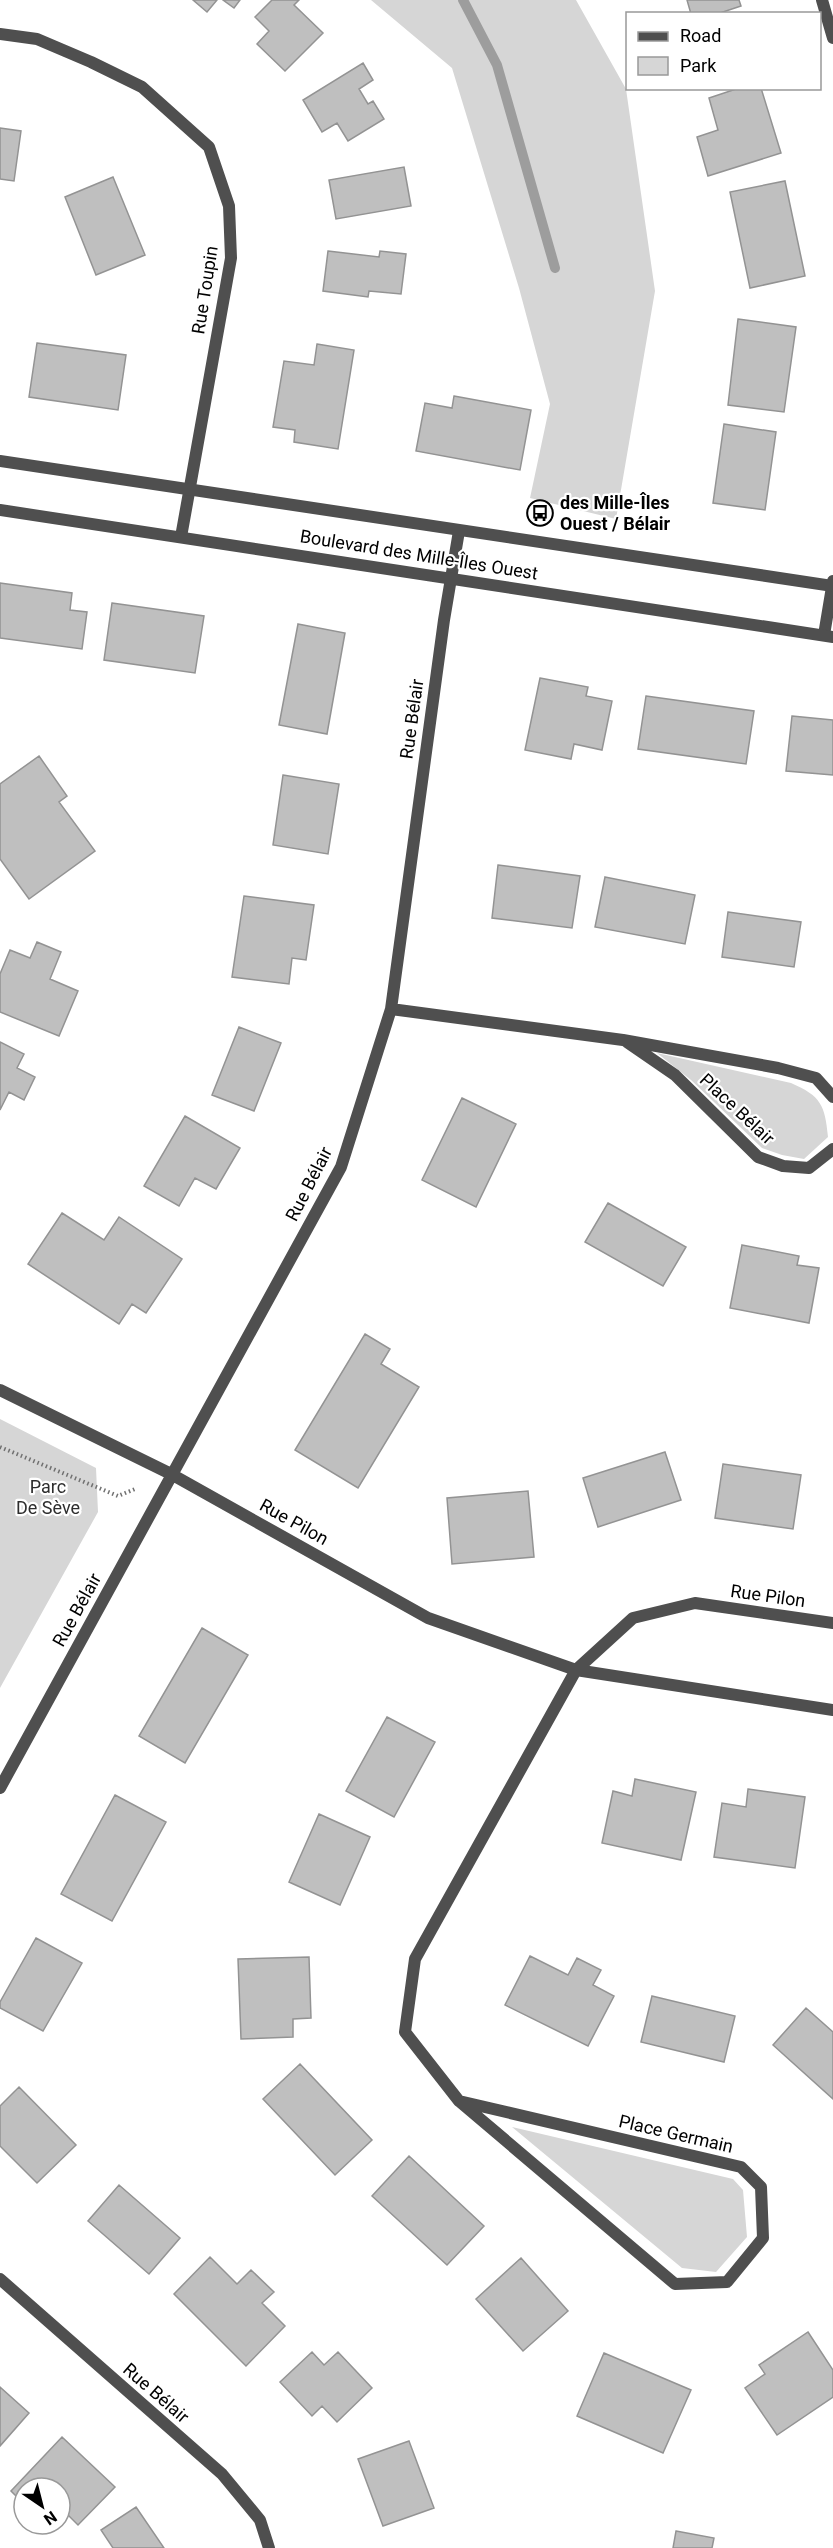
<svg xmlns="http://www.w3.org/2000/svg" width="833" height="2548" font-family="Roboto,sans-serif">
<rect width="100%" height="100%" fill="#fff"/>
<path fill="#d6d6d6" d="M 371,0 L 576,0 L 626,89 L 655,291 L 616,519 L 530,498 L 550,404 L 519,288 L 452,68 Z
M 657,1053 L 791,1083 C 821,1096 825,1105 828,1137 L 804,1159 L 782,1155 L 762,1148 L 691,1080 Z
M 0,1419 L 96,1468 L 98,1512 L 0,1688 Z
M 512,2127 L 733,2179 L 743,2190 L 747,2237 L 716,2272 L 682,2268 Z"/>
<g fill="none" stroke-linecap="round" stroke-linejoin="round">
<path stroke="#9d9d9d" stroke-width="10" d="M 463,0 L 497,65 L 555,268"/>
</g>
<path fill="#bfbfbf" stroke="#939393" stroke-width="1.5" d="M 193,0 L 217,0 L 207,12 Z
M 223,0 L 240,0 L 234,8 Z
M 272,0 L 299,0 L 294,5 L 323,33 L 285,71 L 257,44 L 269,31 L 255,17 Z
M 687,0 L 739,0 L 741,6 L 717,14 L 691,14 Z
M 363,63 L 373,80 L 359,89 L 368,104 L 373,101 L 384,119 L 348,141 L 337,123 L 322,132 L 303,100 Z
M 739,88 L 761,88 L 781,153 L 708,176 L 697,137 L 718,130 L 709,98 Z
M 0,128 L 21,131 L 14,181 L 0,179 Z
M 404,167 L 411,206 L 336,219 L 329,180 Z
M 113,177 L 145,255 L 96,275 L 65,197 Z
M 785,181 L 805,276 L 750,288 L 730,192 Z
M 328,251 L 379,257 L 380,251 L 406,254 L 401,294 L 369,291 L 368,297 L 323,291 Z
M 738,319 L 796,327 L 784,412 L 728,405 Z
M 37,343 L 126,355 L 118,410 L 29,397 Z
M 317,344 L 354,350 L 338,449 L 294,442 L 295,430 L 273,427 L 284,361 L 314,365 Z
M 454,396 L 531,410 L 520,470 L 416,451 L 425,403 L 452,408 Z
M 724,424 L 776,432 L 765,510 L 713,503 Z
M 0,583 L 72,593 L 70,610 L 87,612 L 82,649 L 0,638 Z
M 112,603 L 204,616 L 195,673 L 104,660 Z
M 298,624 L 345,633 L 327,734 L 279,725 Z
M 540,678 L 588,687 L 586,696 L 612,701 L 602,750 L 574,744 L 571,759 L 525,750 Z
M 646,696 L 754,711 L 746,764 L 638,749 Z
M 792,716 L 833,720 L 833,775 L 786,771 Z
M 39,756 L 67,796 L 59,802 L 95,851 L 29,899 L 0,859 L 0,784 Z
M 283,775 L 339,784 L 328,854 L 273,845 Z
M 498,865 L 580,876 L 572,928 L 492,918 Z
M 605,877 L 695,895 L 685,944 L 595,927 Z
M 244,896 L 314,905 L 306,960 L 292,958 L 289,984 L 232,977 Z
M 728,912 L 801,922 L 794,967 L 722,957 Z
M 37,942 L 61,952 L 50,979 L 78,991 L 59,1036 L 0,1012 L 0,974 L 10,950 L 30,958 Z
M 239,1027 L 281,1043 L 254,1111 L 212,1095 Z
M 0,1042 L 24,1054 L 17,1068 L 35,1077 L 24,1100 L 9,1092 L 0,1110 Z
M 462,1098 L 516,1124 L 476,1207 L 422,1180 Z
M 185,1116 L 240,1148 L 216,1189 L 195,1178 L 179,1206 L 144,1186 Z
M 608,1203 L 686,1247 L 663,1286 L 585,1242 Z
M 62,1213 L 104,1240 L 119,1217 L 182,1259 L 146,1313 L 132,1304 L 119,1324 L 28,1264 Z
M 742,1245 L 799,1256 L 797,1265 L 819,1268 L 809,1323 L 730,1308 Z
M 365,1334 L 390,1349 L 381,1364 L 419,1387 L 358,1488 L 295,1450 Z
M 665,1452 L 681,1500 L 598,1527 L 583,1478 Z
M 723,1464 L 801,1475 L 793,1529 L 715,1518 Z
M 528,1491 L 534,1557 L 452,1564 L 447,1498 Z
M 202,1628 L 248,1655 L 185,1763 L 139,1736 Z
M 387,1717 L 435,1742 L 394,1817 L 346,1791 Z
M 635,1779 L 696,1792 L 681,1860 L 602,1843 L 613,1791 L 632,1796 Z
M 748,1789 L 805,1797 L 795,1868 L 714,1857 L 722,1803 L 746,1807 Z
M 115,1795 L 166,1822 L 112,1921 L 61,1894 Z
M 319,1814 L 370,1837 L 340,1905 L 289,1882 Z
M 36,1938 L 82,1963 L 43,2031 L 0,2008 L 0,2002 Z
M 530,1956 L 568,1975 L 577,1958 L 601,1970 L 593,1985 L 614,1996 L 588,2046 L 505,2005 Z
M 309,1957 L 311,2018 L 293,2019 L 293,2037 L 241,2039 L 238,1959 Z
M 652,1996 L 735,2016 L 724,2062 L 641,2042 Z
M 806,2008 L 833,2032 L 833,2099 L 773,2045 Z
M 300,2064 L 372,2140 L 335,2175 L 263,2099 Z
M 19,2087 L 76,2145 L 37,2183 L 0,2146 L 0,2106 Z
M 409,2156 L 484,2226 L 447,2265 L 372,2196 Z
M 119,2185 L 180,2238 L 149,2274 L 88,2221 Z
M 210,2257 L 237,2284 L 251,2270 L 274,2292 L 262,2303 L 285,2326 L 246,2366 L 174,2294 Z
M 521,2258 L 568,2311 L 523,2351 L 476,2299 Z
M 808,2332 L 833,2370 L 833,2397 L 777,2435 L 745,2388 L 765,2374 L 759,2365 Z
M 312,2352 L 324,2365 L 338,2352 L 372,2388 L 337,2422 L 322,2406 L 312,2416 L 280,2382 Z
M 604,2353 L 691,2390 L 663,2453 L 577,2416 Z
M 0,2387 L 29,2413 L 0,2446 Z
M 62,2437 L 115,2487 L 78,2525 L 60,2507 L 60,2488 L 24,2488 L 24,2504 L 11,2491 Z
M 409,2441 L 434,2508 L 383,2526 L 358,2459 Z
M 136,2507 L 164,2548 L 113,2548 L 101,2530 Z
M 676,2531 L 714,2538 L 712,2548 L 673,2548 Z"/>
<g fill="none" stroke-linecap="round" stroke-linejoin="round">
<path stroke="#717171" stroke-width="4" stroke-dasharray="1.5 3" stroke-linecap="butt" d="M 0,1447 L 118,1496 L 135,1489"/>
<path stroke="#4f4f4f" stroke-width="12" d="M 822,0 L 833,38
M 0,34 L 37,39 L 91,62 L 142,87 L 209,147 L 229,206 L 231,258 L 181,537
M 824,635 L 833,581
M 391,1009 L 623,1040 L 778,1068 L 816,1078 L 833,1097
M 627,1042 L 675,1075 L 758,1157 L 783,1166 L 809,1168 L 833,1149
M 0,1390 L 171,1474 L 428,1618 L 576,1670 L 833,1710
M 0,1788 L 341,1167 L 391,1009 L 444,620 L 459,531
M 459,2101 L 741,2167 L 761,2187 L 763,2238 L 727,2282 L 675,2284 L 459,2101 L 405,2032 L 415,1959 L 576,1670 L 633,1618 L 695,1603 L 833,1623
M 0,2279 L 222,2474 L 260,2520 L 269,2548"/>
<path stroke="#4f4f4f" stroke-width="12" d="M 0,461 L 833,586
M 0,510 L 833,637"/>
</g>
<defs>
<g id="bus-ring" transform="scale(1.35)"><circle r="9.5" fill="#fff" stroke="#000" stroke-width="1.5"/><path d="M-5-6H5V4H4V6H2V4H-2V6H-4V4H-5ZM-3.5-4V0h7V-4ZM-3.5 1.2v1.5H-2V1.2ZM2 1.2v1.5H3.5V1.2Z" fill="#000"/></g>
</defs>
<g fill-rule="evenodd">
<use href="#bus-ring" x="540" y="513"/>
</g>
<g text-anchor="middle" stroke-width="4.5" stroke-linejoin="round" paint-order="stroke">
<g font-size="18" fill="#000" stroke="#fff">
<text transform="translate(205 290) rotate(-81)" y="6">Rue Toupin</text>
<text transform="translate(419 555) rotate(9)" y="6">Boulevard des Mille-Îles Ouest</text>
<text transform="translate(412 719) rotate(-82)" y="6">Rue Bélair</text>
<text transform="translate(737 1109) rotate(43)" y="6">Place Bélair</text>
<text transform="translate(309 1184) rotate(-63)" y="6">Rue Bélair</text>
<text transform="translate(294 1522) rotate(29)" y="6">Rue Pilon</text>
<text transform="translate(768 1596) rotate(8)" y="6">Rue Pilon</text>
<text transform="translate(77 1610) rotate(-61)" y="6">Rue Bélair</text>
<text transform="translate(676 2134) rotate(13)" y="6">Place Germain</text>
<text transform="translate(156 2393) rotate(41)" y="6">Rue Bélair</text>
</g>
<g font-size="18" font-weight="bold" fill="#000" stroke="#fff" text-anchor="start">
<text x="560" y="509">des Mille-Îles<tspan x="560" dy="21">Ouest / Bélair</tspan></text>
</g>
<g font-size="18" fill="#2d2d2d" stroke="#fff">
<text x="48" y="1493">Parc<tspan x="48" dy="21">De Sève</tspan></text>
</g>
</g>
<rect x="626" y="12" width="195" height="78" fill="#ffffff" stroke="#999999" stroke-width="1.5"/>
<rect x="638" y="32" width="30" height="9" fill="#4f4f4f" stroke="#999999" stroke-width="1.5"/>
<text x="680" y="42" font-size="18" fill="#000000">Road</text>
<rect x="638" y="57" width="30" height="18" fill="#d6d6d6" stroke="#999999" stroke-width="1.5"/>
<text x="680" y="72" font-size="18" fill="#000000">Park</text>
<g transform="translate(42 2506) rotate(145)"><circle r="28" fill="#ffffff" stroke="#999999" stroke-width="1.5"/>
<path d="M0-4.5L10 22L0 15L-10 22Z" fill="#000000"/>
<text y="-9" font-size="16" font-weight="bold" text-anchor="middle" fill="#000000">N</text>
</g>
</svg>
